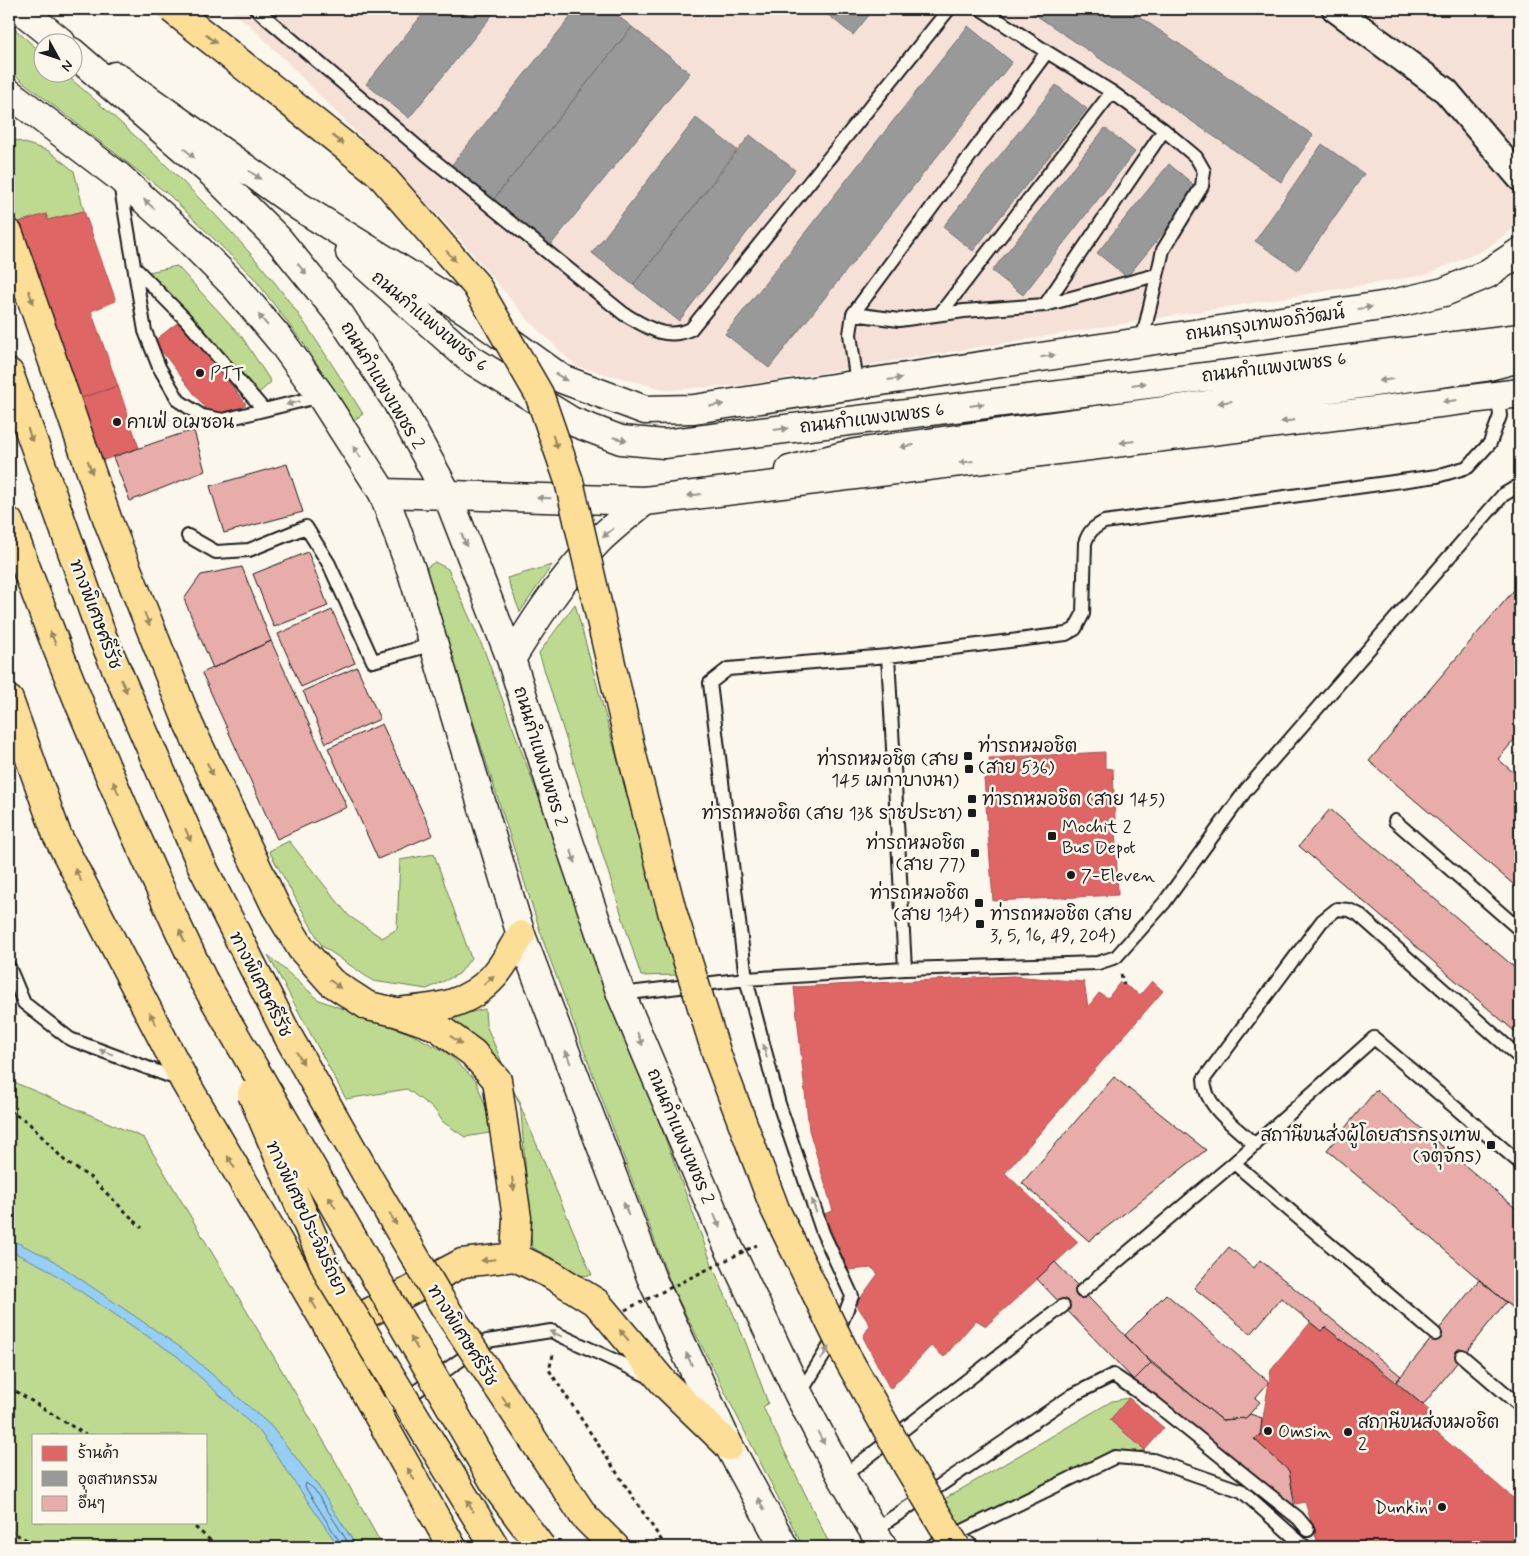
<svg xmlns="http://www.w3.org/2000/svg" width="1529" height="1556" font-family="Mynerve,'Playpen Sans Thai',sans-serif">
<rect width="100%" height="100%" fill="#fbf7ec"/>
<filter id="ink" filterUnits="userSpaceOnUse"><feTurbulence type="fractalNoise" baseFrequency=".02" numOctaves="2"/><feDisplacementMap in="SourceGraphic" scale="10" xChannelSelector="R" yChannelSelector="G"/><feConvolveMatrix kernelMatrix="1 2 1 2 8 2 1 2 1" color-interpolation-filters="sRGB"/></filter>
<g filter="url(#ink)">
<path fill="#f5e1d8" d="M 227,9 L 1520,9 L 1520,224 L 1484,250 L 1425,275 L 751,384 L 667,390 L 576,366 L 531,323 L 446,223 L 250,25 Z"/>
<path fill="#beda91" stroke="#6d7b56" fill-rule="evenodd" d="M 9,24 L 42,53 L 42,72 L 64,73 C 134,133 202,196 262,267 C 300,312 332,364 363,414 L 354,420 L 304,344 L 254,278 L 169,195 L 9,71 Z
M 9,138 L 49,151 L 74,171 L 84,211 L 48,220 L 46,214 L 16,223 L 9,197 Z
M 177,266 L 242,337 L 271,382 L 257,395 L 144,273 Z
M 435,562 L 448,569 L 484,650 L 713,1267 L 746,1343 L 768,1403 L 763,1407 L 831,1547 L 803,1547 L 672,1287 L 544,943 L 430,586 L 426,568 Z
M 552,565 L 520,612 L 507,578 Z
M 575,604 L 676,975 L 641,976 L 539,653 Z
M 289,841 L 349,916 L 382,938 L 397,929 L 400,860 L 434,854 L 471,958 L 459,974 L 427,989 L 373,981 L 322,946 L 269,851 Z
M 268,955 L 319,1000 L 411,1034 L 446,1052 L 476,1081 L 495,1132 L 465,1137 L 443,1122 L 435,1110 L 407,1089 L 346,1099 Z
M 485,1009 L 486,1025 L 592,1275 L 576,1276 L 532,1247 L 520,1101 L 497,1068 L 447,1018 Z
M 9,1080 L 144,1138 L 332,1455 L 383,1547 L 9,1547 ZM 34,1435 L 206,1435 L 206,1522 L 34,1522 Z
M 1129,1398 L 1110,1420 L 1145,1450 L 1115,1457 L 956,1533 L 941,1501 L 1112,1401 Z"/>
<path fill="#96cef5" stroke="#65879e" d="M 9,1239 L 48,1257 L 183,1349 L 271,1426 L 318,1486 L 357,1547 L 339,1547 L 261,1433 L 177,1356 L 44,1267 L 9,1250 Z"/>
<path fill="#e06666" stroke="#a55050" d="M 84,211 L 116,301 L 91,311 L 118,386 L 75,400 L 16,223 L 46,214 L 48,220 Z
M 181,320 L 246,404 L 219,426 L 154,341 Z
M 118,386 L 139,448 L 95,463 L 75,400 Z
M 1105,752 L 1105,768 L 1113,769 L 1118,895 L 993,901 L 984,778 L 991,777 L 989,758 Z
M 1013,976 L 1084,982 L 1088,1007 L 1099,993 L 1108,998 L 1120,982 L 1140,995 L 1152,981 L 1163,991 L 1005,1173 L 1078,1242 L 986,1326 L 976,1320 L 944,1357 L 931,1346 L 890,1389 L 863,1337 L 870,1325 L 856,1304 L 878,1274 L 872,1268 L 848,1270 L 824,1214 L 833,1211 L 809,1130 L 794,987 Z
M 1310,1323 L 1321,1331 L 1325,1327 L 1423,1405 L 1432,1413 L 1430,1427 L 1520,1504 L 1520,1547 L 1319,1547 L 1305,1502 L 1296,1504 L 1289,1471 L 1254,1439 L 1260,1436 L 1271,1370 Z
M 1129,1398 L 1164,1428 L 1145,1450 L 1110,1420 Z"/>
<path fill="#999" stroke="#747474" d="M 427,9 L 497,9 L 409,118 L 366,84 Z
M 577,9 L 609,9 L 632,27 L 492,201 L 450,167 Z
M 821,9 L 874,9 L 853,35 Z
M 1027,9 L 1128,9 L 1313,135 L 1281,182 Z
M 968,26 L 1012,62 L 769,368 L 725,334 Z
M 632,27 L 690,73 L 549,247 L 492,201 Z
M 1056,85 L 1087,109 L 973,251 L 943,227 Z
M 696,118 L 737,150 L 633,285 L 592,253 Z
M 1105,128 L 1135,152 L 1023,295 L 992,271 Z
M 750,135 L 795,170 L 679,321 L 633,285 Z
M 1322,144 L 1364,174 L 1298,270 L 1255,241 Z
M 1169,164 L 1199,189 L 1127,277 L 1097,253 Z"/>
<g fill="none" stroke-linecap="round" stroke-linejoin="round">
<path stroke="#4d6373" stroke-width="1" d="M 343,1547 L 305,1487 L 306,1483 L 314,1489 L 351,1547"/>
</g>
<path fill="#e8adaa" stroke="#1c1c1c" d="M 194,431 L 205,471 L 130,501 L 113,457 L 183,433 Z
M 287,464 L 303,512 L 224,533 L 210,486 Z
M 308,552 L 328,606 L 274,627 L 253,574 Z
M 242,567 L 271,641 L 213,668 L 184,599 L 201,575 Z
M 1520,583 L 1520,733 L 1498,759 L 1520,778 L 1520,890 L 1369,761 Z
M 332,610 L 355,663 L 301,687 L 278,634 Z
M 271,641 L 347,807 L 277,839 L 202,673 Z
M 357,667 L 380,719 L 326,743 L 303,691 Z
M 382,724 L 433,835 L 378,859 L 328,748 Z
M 1330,809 L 1520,972 L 1520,1036 L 1299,846 Z
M 1114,1077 L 1206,1150 L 1089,1241 L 1022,1183 Z
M 1376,1090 L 1520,1212 L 1520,1314 L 1327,1150 Z
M 1229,1247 L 1254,1268 L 1260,1260 L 1401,1376 L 1396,1382 L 1325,1327 L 1321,1331 L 1281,1298 L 1251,1334 L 1194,1288 Z
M 1055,1262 L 1151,1363 L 1134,1380 L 1037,1279 Z
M 1479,1280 L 1506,1302 L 1423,1405 L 1396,1382 Z
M 1166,1294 L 1269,1382 L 1255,1398 L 1260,1402 L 1246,1418 L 1222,1420 L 1142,1354 L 1125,1335 Z
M 1151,1363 L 1222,1420 L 1246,1418 L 1250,1414 L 1262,1418 L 1260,1436 L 1254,1439 L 1289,1471 L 1296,1514 L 1211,1441 L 1134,1380 Z"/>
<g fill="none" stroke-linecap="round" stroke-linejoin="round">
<g stroke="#1c1c1c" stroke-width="16">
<path id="service" d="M 256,9 L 426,154 L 624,314 C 647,327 665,341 691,329 L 949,9
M 981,9 L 1047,52
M 120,183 L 145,331 L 159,367 L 179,401 L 202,416 L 223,420 L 321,396
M 135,268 L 187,321 L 264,410
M 1045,305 L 1164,130
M 853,314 L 899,320 L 964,311 L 1045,305 L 1156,275
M 940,314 L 1112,92
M 857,384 L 850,334 L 853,314 L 1047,52 L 1112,92 L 1164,130 L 1196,157 L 1204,171 L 1202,186 L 1163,250 L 1142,341
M 188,536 L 216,552 L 249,550 L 306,527 L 329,564 L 373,661 L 434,644
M 888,656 L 905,969
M 1395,821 L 1520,930
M 9,967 L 24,1003 L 70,1039 L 180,1080
M 621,994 L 746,979 L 905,969 L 1098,963 L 1116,957 L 1164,903 L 1246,790 L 1503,495 L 1520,485
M 1255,1145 C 1236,1127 1204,1107 1204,1079 L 1322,921 L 1337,909 L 1349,910 L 1358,914 L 1520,1058
M 1234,1163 L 1435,1334
M 1082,1291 L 1234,1163 L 1374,1038 L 1520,1163
M 1462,1356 L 1520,1406
M 799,1395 L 837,1334 L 852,1296 L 823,1233 L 779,1104 L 746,979 L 710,683 L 728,669 L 888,656 L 1066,634 L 1075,629 L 1083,614 L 1085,543 C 1089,531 1093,528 1104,522 L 1437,476 L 1468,467 L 1490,443 L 1500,416 L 1498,395
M 372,1402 L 397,1405 L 487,1341 L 551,1331 L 648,1376
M 842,1477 L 1063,1306
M 873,1531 L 1073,1395 L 1113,1375 L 1152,1401 L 1298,1518 L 1308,1530
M 956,1533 L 973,1547
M 930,1547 L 1115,1457 L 1153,1460 L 1242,1491 L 1305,1547"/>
</g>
<g stroke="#1c1c1c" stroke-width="29">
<path id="minor" d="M 1335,9 L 1446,91 L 1520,178"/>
</g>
<g stroke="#1c1c1c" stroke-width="31">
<path id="tertiary" d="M 115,76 L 300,207 L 466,310 L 562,379 L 645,410 L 694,409 L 1388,305 L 1444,292 L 1487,274 L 1520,252
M 350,252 L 470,359 L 571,421 L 621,440 L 664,444 L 1520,338
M 790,470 L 855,453 L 1485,367 L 1520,358
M 383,493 L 645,501 L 1520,393"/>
</g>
<g stroke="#1c1c1c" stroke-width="31">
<path id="secondary" d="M 20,9 L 61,42
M 72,52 L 213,174 L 279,240 L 340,315 L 397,402 L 447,494 L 511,659 L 568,839 L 621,994 L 727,1244 L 799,1395 L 842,1477 L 883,1547
M 9,93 L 118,176 L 186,237 L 235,286 L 281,341 L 321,396 L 383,493 L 412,572 L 521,935 L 651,1277 L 729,1446 L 784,1547
M 511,659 C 537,617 563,577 598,541 C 612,527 629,514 645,501"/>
</g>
<g stroke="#1c1c1c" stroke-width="31">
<path id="motorway" d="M 9,234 L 108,521 L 189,725 L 276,907 L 301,948 L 331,982 L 368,1006 L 396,1012 L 436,1026 L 473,1053 L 497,1080 L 517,1218 L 515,1257
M 9,373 L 102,636 L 202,866 L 289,1038 L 368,1177
M 9,522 C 66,678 131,831 203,980
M 9,700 L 57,835 L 185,1082 L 338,1344 L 452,1547
M 405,1011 C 439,1008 469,1004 493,977 C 504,966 512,948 521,935
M 343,1339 L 361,1317 L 462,1263 L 515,1257 L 552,1275 L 597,1303 L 664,1383 L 729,1446
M 584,1516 L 615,1547"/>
</g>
<path stroke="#1c1c1c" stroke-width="3" stroke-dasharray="4 4" stroke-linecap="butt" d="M 1121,974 L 1124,985
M 9,1111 L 28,1122 L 66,1162 L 91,1178 L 142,1228
M 553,1355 L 549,1370 L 662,1541
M 9,1387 L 86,1435
M 189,1522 L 218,1547
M 9,1531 L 42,1547"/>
<use href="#service" stroke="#fbf7ec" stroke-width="12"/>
<use href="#minor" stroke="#fbf7ec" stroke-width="25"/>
<use href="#tertiary" stroke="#fbf7ec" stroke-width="28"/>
<use href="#secondary" stroke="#fbf7ec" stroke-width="28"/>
<use href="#motorway" stroke="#fdde96" stroke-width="28"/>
<g stroke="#1c1c1c" stroke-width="31" stroke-linecap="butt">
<path id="motorway-bridge" d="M 172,9 L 379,173 L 476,285 L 539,394 L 569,481 L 632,755 L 672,911 L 718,1058 L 775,1209 L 847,1357 L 907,1465 L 956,1547
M 203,980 L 500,1492 L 541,1547
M 252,1094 L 330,1277 L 495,1547
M 368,1177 L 444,1306 L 584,1516"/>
</g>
<path stroke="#1c1c1c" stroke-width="3" stroke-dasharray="4 4" stroke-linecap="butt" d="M 625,1310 L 757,1245"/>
<use href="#motorway-bridge" stroke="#fdde96" stroke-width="28"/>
</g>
<defs><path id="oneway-solid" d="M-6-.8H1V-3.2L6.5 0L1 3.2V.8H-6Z" transform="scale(1.25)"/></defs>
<g fill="#98875f">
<use href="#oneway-solid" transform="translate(211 39) rotate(39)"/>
<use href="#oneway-solid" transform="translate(338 140) rotate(39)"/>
<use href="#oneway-solid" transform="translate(451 256) rotate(49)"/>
<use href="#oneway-solid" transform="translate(31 297) rotate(71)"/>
<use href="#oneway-solid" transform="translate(30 435) rotate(71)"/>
<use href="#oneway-solid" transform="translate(555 442) rotate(71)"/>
<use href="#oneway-solid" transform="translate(90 467) rotate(71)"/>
<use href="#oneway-solid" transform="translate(147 619) rotate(68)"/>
<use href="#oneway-solid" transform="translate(53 638) rotate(-112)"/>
<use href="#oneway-solid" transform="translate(124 686) rotate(67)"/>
<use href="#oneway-solid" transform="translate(210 769) rotate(65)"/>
<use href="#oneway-solid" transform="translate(116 788) rotate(-114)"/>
<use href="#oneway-solid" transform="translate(188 835) rotate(67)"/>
<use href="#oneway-solid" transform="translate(78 875) rotate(-118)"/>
<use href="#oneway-solid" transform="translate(182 936) rotate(-114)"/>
<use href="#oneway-solid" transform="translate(489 980) rotate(-41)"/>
<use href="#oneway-solid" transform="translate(335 984) rotate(37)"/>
<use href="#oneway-solid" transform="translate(153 1019) rotate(-117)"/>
<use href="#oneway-solid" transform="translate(456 1040) rotate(36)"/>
<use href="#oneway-solid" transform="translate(300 1058) rotate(60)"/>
<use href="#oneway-solid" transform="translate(231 1162) rotate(-120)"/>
<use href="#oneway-solid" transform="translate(513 1184) rotate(83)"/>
<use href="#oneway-solid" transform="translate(332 1202) rotate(-120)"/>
<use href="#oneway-solid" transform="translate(393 1219) rotate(60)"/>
<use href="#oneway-solid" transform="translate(488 1260) rotate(174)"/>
<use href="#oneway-solid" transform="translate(313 1303) rotate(-120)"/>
<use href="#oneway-solid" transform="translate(624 1335) rotate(-130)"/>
<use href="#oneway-solid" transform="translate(414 1343) rotate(-120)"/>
<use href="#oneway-solid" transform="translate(506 1402) rotate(57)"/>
<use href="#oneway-solid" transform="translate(411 1474) rotate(-119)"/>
<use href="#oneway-solid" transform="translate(470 1506) rotate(-121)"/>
</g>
<g fill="#97948e">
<use href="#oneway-solid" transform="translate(189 153) rotate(42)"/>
<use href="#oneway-solid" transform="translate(255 175) rotate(35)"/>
<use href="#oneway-solid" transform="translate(149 204) rotate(-138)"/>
<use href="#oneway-solid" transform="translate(302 269) rotate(51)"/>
<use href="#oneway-solid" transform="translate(1365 308) rotate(-8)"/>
<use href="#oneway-solid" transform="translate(263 320) rotate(-130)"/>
<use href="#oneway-solid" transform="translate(1048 356) rotate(-9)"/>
<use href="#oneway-solid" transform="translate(561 377) rotate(31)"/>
<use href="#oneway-solid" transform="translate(895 379) rotate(-8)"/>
<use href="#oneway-solid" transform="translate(1386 380) rotate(172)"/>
<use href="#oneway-solid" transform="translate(1139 384) rotate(-7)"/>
<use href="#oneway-solid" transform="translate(1450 401) rotate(173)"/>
<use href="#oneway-solid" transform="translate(1225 402) rotate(172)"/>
<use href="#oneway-solid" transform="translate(293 403) rotate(166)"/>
<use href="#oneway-solid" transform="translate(717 405) rotate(-9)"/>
<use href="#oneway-solid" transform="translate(977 405) rotate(-7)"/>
<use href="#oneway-solid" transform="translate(1288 421) rotate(173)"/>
<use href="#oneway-solid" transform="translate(781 429) rotate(-7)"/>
<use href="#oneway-solid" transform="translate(620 439) rotate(14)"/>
<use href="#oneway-solid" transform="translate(1127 442) rotate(173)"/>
<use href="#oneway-solid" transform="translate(907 446) rotate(172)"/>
<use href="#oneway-solid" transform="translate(357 452) rotate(-123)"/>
<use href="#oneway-solid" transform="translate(966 462) rotate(173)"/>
<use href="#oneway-solid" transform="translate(694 495) rotate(173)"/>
<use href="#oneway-solid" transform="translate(544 498) rotate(-178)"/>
<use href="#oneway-solid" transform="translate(608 533) rotate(140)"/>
<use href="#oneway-solid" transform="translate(464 540) rotate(69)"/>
<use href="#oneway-solid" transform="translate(573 856) rotate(71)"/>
<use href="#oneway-solid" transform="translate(640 1039) rotate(68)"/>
<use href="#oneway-solid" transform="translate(765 1051) rotate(-105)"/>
<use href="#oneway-solid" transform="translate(106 1052) rotate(-160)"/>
<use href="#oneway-solid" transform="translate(568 1057) rotate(-111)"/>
<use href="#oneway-solid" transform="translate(814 1206) rotate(-109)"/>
<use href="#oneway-solid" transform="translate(626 1209) rotate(-111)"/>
<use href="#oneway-solid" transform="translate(717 1221) rotate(67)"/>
<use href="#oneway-solid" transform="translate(556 1334) rotate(-159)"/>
<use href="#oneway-solid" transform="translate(825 1353) rotate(-58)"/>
<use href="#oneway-solid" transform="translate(689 1359) rotate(-115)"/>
<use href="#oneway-solid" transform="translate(821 1438) rotate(62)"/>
<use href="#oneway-solid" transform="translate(761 1504) rotate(-118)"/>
</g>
</g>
<g fill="#1c1c1c" stroke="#fbf7ec" stroke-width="2">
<circle cx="200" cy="373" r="5"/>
<circle cx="117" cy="422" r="5"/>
<rect x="963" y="751" width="10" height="10" rx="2.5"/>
<rect x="964" y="764" width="10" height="10" rx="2.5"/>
<rect x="967" y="794" width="10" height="10" rx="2.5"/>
<rect x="967" y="808" width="10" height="10" rx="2.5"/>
<rect x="1047" y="831" width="10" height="10" rx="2.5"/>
<rect x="970" y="848" width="10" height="10" rx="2.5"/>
<circle cx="1071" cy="875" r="5"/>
<rect x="974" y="898" width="10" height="10" rx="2.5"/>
<rect x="975" y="919" width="10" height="10" rx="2.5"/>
<rect x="1486" y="1140" width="10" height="10" rx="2.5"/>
<circle cx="1268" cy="1431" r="5"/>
<circle cx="1348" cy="1432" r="5"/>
<circle cx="1442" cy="1507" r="5"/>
</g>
<g text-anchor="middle" stroke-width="5" stroke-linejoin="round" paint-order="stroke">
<g font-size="18" fill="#1c1c1c" stroke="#fbf7ec">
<text transform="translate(430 321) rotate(40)" y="6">ถนนกำแพงเพชร 6</text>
<text transform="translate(1265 323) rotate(-8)" y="6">ถนนกรุงเทพอภิวัฒน์</text>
<text transform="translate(1274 367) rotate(-7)" y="6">ถนนกำแพงเพชร 6</text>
<text transform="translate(383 385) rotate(59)" y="6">ถนนกำแพงเพชร 2</text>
<text transform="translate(872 418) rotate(-7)" y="6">ถนนกำแพงเพชร 6</text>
<text transform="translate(96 614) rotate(69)" y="6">ทางพิเศษศรีรัช</text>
<text transform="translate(541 756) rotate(73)" y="6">ถนนกำแพงเพชร 2</text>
<text transform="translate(261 984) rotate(63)" y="6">ทางพิเศษศรีรัช</text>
<text transform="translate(681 1136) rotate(67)" y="6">ถนนกำแพงเพชร 2</text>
<text transform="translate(307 1218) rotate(65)" y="6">ทางพิเศษประจิมรัถยา</text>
<text transform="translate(463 1335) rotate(58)" y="6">ทางพิเศษศรีรัช</text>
</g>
<g font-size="18" fill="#1c1c1c" stroke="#fbf7ec" text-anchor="start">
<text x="210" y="379">PTT</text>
<text x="127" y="428">คาเฟ่ อเมซอน</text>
<text x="978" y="752">ท่ารถหมอชิต<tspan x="978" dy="21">(สาย 536)</tspan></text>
<text x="959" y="765" text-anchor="end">ท่ารถหมอชิต (สาย<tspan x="959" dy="21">145 เมกาบางนา)</tspan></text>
<text x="982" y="805">ท่ารถหมอชิต (สาย 145)</text>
<text x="962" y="819" text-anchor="end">ท่ารถหมอชิต (สาย 138 ราชประชา)</text>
<text x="1062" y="832">Mochit 2<tspan x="1062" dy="21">Bus Depot</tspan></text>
<text x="965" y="849" text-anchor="end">ท่ารถหมอชิต<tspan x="965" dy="21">(สาย 77)</tspan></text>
<text x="1081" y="881">7-Eleven</text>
<text x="969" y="899" text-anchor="end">ท่ารถหมอชิต<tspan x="969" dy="21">(สาย 134)</tspan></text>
<text x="990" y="920">ท่ารถหมอชิต (สาย<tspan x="990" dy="21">3, 5, 16, 49, 204)</tspan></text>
<text x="1481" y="1141" text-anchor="end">สถานีขนส่งผู้โดยสารกรุงเทพ<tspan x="1481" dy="21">(จตุจักร)</tspan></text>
<text x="1358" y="1428">สถานีขนส่งหมอชิต<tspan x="1358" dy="21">2</tspan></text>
<text x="1278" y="1437">Omsin</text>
<text x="1432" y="1513" text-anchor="end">Dunkin'</text>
</g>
</g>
<rect width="1529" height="1556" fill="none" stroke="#fbf7ec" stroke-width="30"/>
<rect x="15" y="15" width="1499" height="1526" fill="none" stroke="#1c1c1c" stroke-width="2" filter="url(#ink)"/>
<rect x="32" y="1434" width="175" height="90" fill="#fbf7ec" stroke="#a29f99"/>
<rect x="42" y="1446" width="25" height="15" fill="#e06666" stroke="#a29f99"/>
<text x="78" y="1458" font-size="15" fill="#1c1c1c">ร้านค้า</text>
<rect x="42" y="1471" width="25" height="15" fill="#999999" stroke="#a29f99"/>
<text x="78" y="1484" font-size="15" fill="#1c1c1c">อุตสาหกรรม</text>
<rect x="42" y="1496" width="25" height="15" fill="#e8adaa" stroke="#a29f99"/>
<text x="78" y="1508" font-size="15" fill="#1c1c1c">อื่นๆ</text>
<g transform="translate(58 58) rotate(130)"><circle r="24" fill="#fbf7ec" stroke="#a29f99"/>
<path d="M0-4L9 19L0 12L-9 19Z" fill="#1c1c1c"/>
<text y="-8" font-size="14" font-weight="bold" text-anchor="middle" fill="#1c1c1c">N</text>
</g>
</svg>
